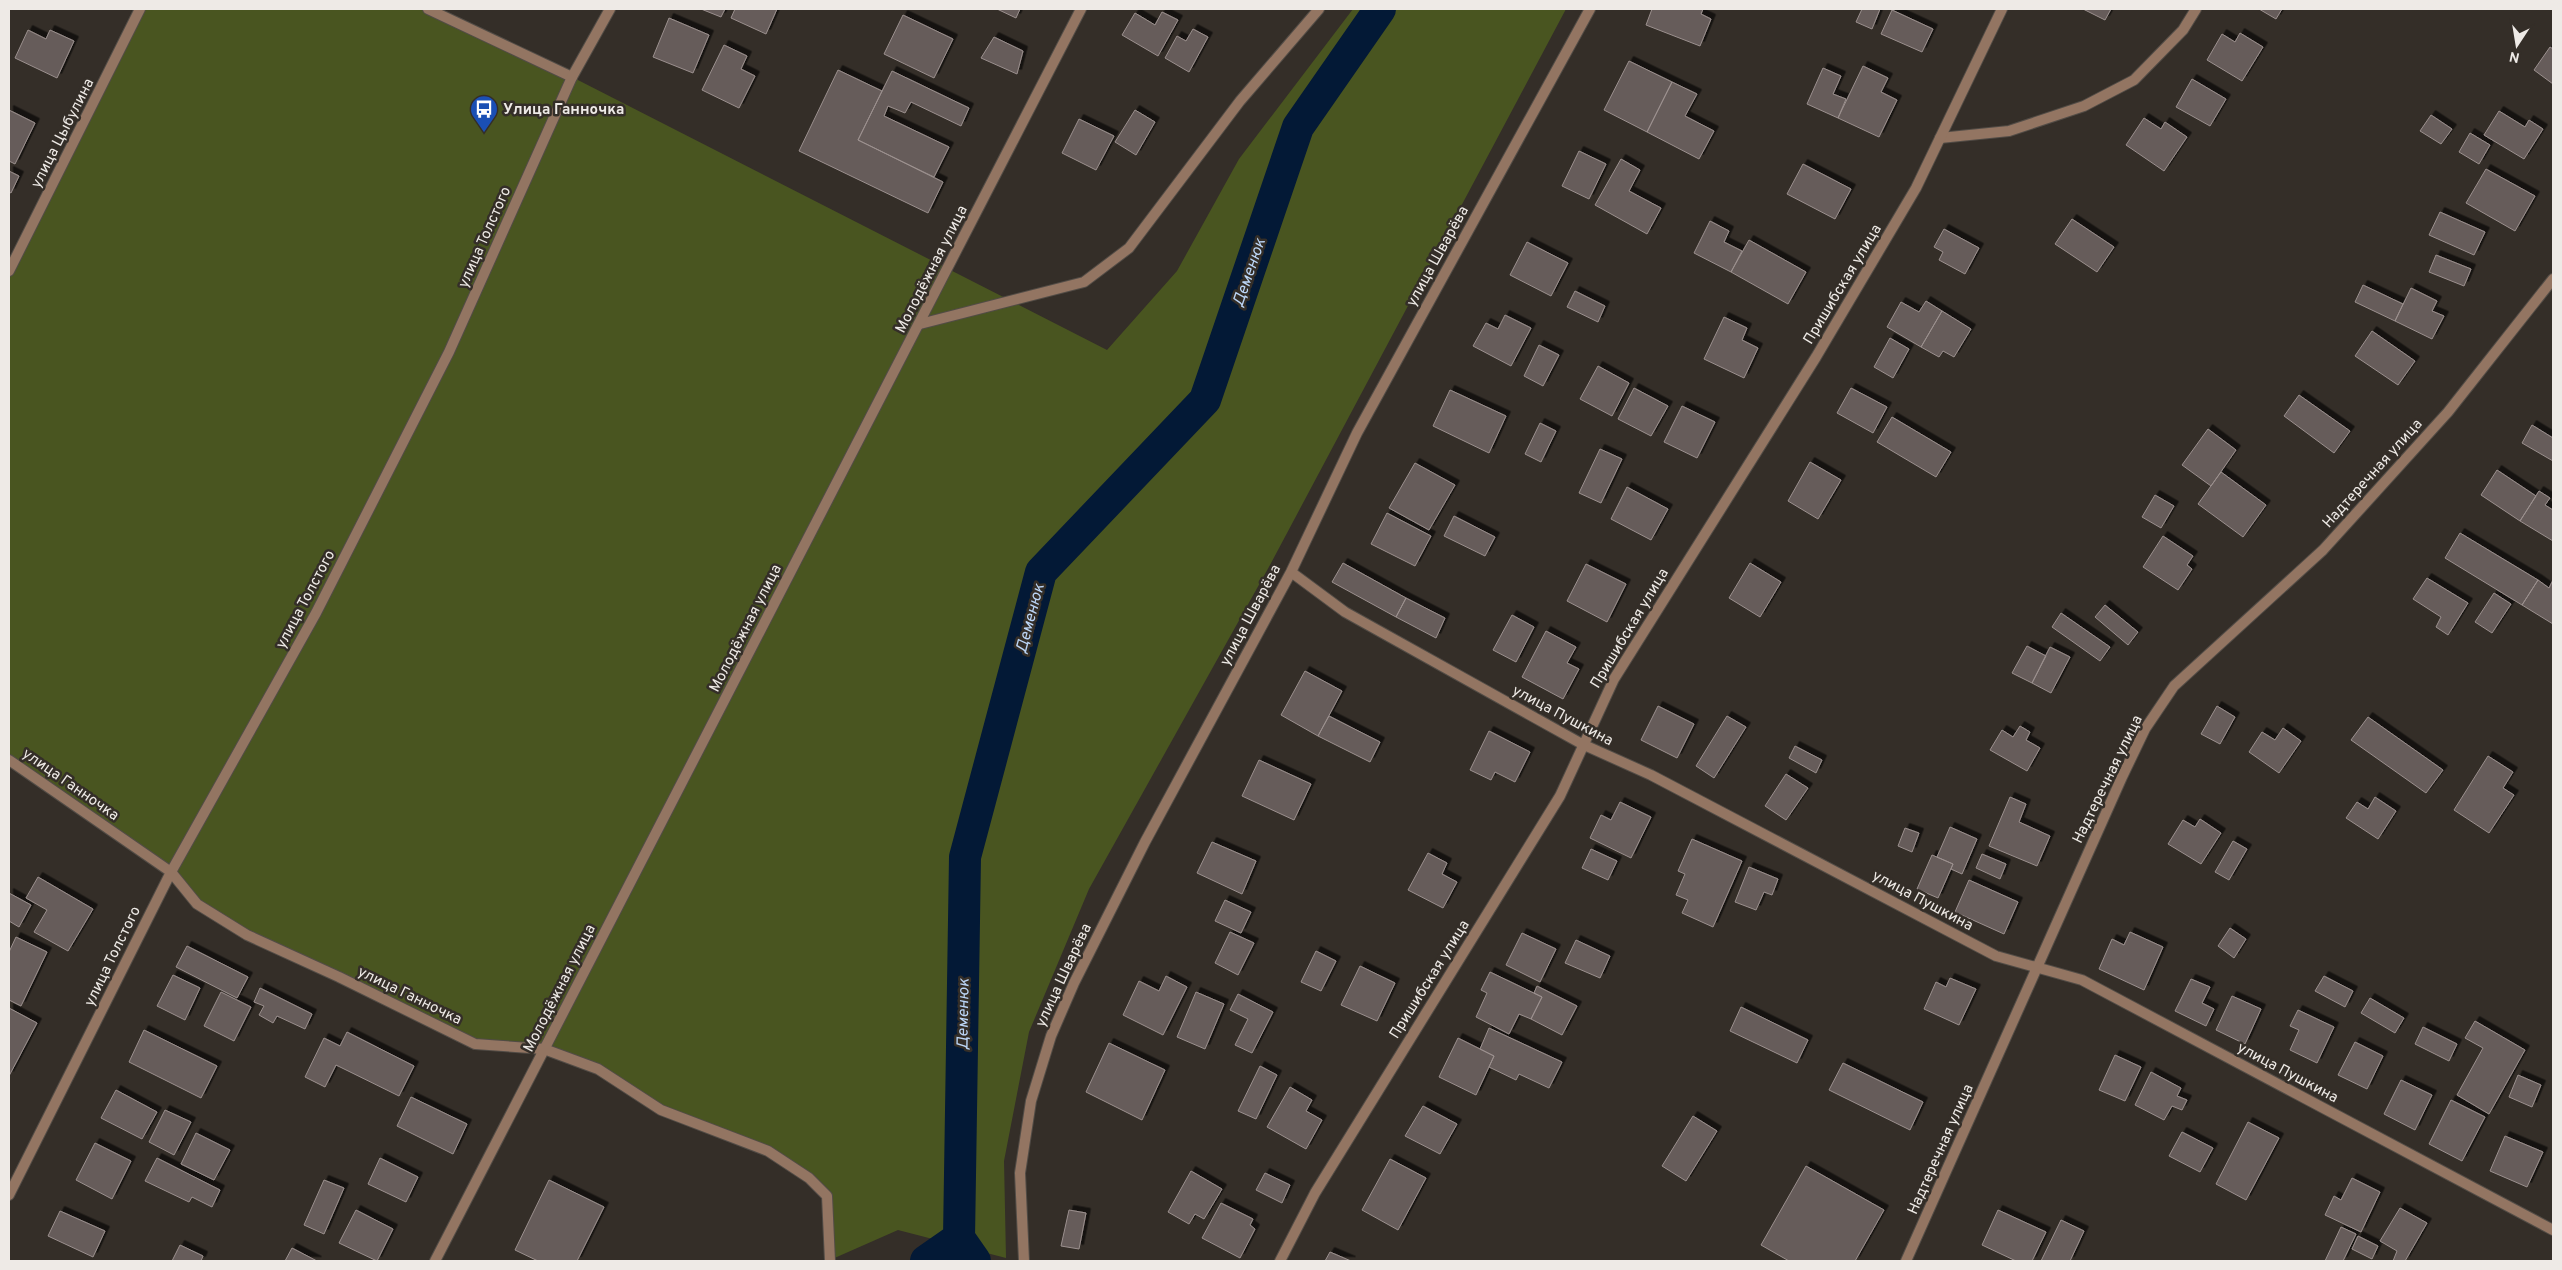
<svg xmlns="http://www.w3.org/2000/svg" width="2562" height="1270" font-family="Overpass,sans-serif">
<defs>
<filter id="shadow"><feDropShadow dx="4.5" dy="-4.5" stdDeviation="0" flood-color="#0009"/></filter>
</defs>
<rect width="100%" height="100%" fill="#342e28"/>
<path fill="#495520" d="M 138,9 L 428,9 L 572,77 L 1107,350 L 1177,271 L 1239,159 L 1353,9 L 1566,9 L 1270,565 L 1089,889 L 1029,1032 L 1004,1161 L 1006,1258 L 898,1230 L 830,1260 L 827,1196 L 768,1151 L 661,1110 L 598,1069 L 544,1049 L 475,1044 L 197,904 L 171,872 L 9,760 L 9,266 Z"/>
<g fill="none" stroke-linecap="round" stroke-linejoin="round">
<path stroke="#031936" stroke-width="32" d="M 926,1261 L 959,1238
M 975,1261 L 959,1238 L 965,857 L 1041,572 L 1205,400 L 1298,127 L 1380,9"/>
</g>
<path fill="#665c5a" stroke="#9b908e" filter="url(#shadow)" d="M 701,9 L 725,9 L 721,17 Z
M 735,9 L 777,9 L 766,34 L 731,18 Z
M 997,9 L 1020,9 L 1016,18 Z
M 1652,9 L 1703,9 L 1701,14 L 1711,19 L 1700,46 L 1646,25 Z
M 1862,9 L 1880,9 L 1872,29 L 1856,22 Z
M 2083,9 L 2111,9 L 2105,20 Z
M 2259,9 L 2282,9 L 2276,19 Z
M 1892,10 L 1933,29 L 1922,52 L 1881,34 Z
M 1162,12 L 1178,20 L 1158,56 L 1122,35 L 1135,13 L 1155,25 Z
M 903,15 L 953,39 L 934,78 L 884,54 Z
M 669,18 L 709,35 L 693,73 L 653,57 Z
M 1193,29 L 1208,37 L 1189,72 L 1165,58 L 1177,36 L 1186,41 Z
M 28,30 L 46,39 L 50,30 L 74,41 L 57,78 L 15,58 Z
M 2240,33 L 2263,47 L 2242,81 L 2207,60 L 2222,34 L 2235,42 Z
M 994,37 L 1023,51 L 1017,74 L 981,58 Z
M 724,45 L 747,56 L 741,69 L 755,76 L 739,108 L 702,90 Z
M 2550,47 L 2553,49 L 2553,84 L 2534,70 Z
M 1629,61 L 1672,82 L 1647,132 L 1604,110 Z
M 1863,66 L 1888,78 L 1881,92 L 1897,100 L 1879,137 L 1838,118 Z
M 1823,68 L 1841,76 L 1833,94 L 1846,99 L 1838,118 L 1807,104 Z
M 838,70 L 882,91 L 858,140 L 943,182 L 928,213 L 799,151 Z
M 892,71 L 969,108 L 961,126 L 911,102 L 905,113 L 888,106 L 884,116 L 949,147 L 934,177 L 858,140 Z
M 2192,79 L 2226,99 L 2210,126 L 2176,107 Z
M 1672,82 L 1697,94 L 1685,116 L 1714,131 L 1699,159 L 1647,132 Z
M 9,110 L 35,123 L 15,164 L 9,161 Z
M 1135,110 L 1155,122 L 1136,155 L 1115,142 Z
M 2499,111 L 2525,127 L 2529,120 L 2543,129 L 2524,159 L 2484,135 Z
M 2431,115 L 2452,129 L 2441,144 L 2420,131 Z
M 2144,118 L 2161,129 L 2165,122 L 2187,137 L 2164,171 L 2126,145 Z
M 1079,119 L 1114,136 L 1096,170 L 1062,153 Z
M 2470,133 L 2490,145 L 2479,164 L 2459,152 Z
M 1579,151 L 1606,164 L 1589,199 L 1562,186 Z
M 1621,159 L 1640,170 L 1629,191 L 1661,208 L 1647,234 L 1595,205 Z
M 1803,164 L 1851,189 L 1835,219 L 1787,194 Z
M 2486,169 L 2535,196 L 2515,231 L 2466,203 Z
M 9,171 L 19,176 L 11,193 L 9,192 Z
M 2440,212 L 2485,232 L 2474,255 L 2429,235 Z
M 2072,219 L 2114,247 L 2097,272 L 2055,244 Z
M 1710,221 L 1729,231 L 1724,242 L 1742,251 L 1731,272 L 1694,253 Z
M 1944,229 L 1979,248 L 1965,274 L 1939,260 L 1943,252 L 1934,247 Z
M 1749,240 L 1806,272 L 1788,304 L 1731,272 Z
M 1527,242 L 1568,263 L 1551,296 L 1510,275 Z
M 2436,255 L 2471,269 L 2464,286 L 2429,272 Z
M 2363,285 L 2403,304 L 2395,321 L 2355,302 Z
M 2411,288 L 2437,301 L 2432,311 L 2444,316 L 2432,339 L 2395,321 Z
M 1575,291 L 1605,306 L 1598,322 L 1567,307 Z
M 1926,301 L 1942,311 L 1921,347 L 1887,327 L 1901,302 L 1919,312 Z
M 1942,311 L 1971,329 L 1954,357 L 1943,351 L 1939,357 L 1921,347 Z
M 1505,315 L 1531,328 L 1511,366 L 1473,346 L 1486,323 L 1498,329 Z
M 1724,317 L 1747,328 L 1742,340 L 1758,348 L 1744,378 L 1704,359 Z
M 2372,331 L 2415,361 L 2398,385 L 2355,356 Z
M 1890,338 L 1909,349 L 1893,378 L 1874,367 Z
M 1539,345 L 1559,355 L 1543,386 L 1524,376 Z
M 1598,366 L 1629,383 L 1612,416 L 1580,399 Z
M 1634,388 L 1668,406 L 1651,436 L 1618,419 Z
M 1851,388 L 1887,407 L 1873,433 L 1837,413 Z
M 1450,390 L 1506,416 L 1489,453 L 1433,426 Z
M 2299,395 L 2350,431 L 2334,453 L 2284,416 Z
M 1682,406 L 1715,422 L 1697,458 L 1664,442 Z
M 1892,417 L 1951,452 L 1936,477 L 1877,442 Z
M 1540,423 L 1556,431 L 1541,462 L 1525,454 Z
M 2532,425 L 2553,438 L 2553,461 L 2522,443 Z
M 2208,429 L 2236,450 L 2211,486 L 2182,465 Z
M 1600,449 L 1622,459 L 1601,503 L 1579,493 Z
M 1810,462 L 1841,480 L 1818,519 L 1788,501 Z
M 1415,463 L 1455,485 L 1429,530 L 1389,508 Z
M 2497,470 L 2536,496 L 2520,521 L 2481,495 Z
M 2221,472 L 2266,505 L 2243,537 L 2198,504 Z
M 1627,487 L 1668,509 L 1651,540 L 1611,519 Z
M 2539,491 L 2550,498 L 2545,505 L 2553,510 L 2553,541 L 2520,521 Z
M 2155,495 L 2174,506 L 2161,528 L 2142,517 Z
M 1387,513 L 1431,536 L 1415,566 L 1371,544 Z
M 1454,516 L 1495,537 L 1485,556 L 1444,536 Z
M 2460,533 L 2538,580 L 2522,605 L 2445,558 Z
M 2163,536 L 2193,556 L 2187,565 L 2192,569 L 2178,590 L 2143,567 Z
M 1343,563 L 1406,598 L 1396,617 L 1332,582 Z
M 1750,563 L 1781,582 L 1760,617 L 1729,598 Z
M 1586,564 L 1626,584 L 1607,622 L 1567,601 Z
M 2427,578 L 2468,603 L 2448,635 L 2436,627 L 2441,617 L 2413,599 Z
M 2538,580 L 2549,588 L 2553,580 L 2553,624 L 2522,605 Z
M 2494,593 L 2511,604 L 2492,633 L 2475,622 Z
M 1406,598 L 1445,618 L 1436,638 L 1396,617 Z
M 2105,605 L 2138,632 L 2128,645 L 2095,617 Z
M 2061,613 L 2110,647 L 2100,661 L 2052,627 Z
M 1512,615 L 1534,627 L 1516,662 L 1493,650 Z
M 1546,631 L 1576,647 L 1567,663 L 1579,669 L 1563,699 L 1522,677 Z
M 2027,646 L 2046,656 L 2032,683 L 2012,673 Z
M 2050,647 L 2070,657 L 2051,693 L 2032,683 Z
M 1305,671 L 1342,691 L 1318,736 L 1281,715 Z
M 1658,706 L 1694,724 L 1677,758 L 1641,740 Z
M 2217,706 L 2235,717 L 2220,744 L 2201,734 Z
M 1329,716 L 1380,742 L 1370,762 L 1318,736 Z
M 1727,716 L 1746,727 L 1714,778 L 1696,766 Z
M 2368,717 L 2443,770 L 2426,793 L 2351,740 Z
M 2020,726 L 2030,732 L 2026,740 L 2040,748 L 2027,771 L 1990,750 L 2002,730 L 2013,737 Z
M 2283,728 L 2301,741 L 2279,773 L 2249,752 L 2262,732 L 2275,740 Z
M 1489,731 L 1530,752 L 1515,782 L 1495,772 L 1491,780 L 1470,770 Z
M 1795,746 L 1822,760 L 1816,773 L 1789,758 Z
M 2488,756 L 2513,772 L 2503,788 L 2514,795 L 2489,833 L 2454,810 Z
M 1259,760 L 1311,784 L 1294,820 L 1242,796 Z
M 1786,774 L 1808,788 L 1786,820 L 1765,806 Z
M 2010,797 L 2026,804 L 2019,822 L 2050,836 L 2037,866 L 1989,846 Z
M 2375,797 L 2396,811 L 2378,839 L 2346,818 L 2357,802 L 2368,809 Z
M 1620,802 L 1651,817 L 1631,858 L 1590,838 L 1601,815 L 1611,820 Z
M 2200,819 L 2221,833 L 2201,864 L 2168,844 L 2183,820 L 2195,827 Z
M 1950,827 L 1977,839 L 1962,874 L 1951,869 L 1953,864 L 1937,857 Z
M 1905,828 L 1919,833 L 1912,852 L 1898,846 Z
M 1692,839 L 1742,861 L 1713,927 L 1682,913 L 1688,900 L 1676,895 L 1685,874 L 1678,871 Z
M 2233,841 L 2247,849 L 2229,880 L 2215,872 Z
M 1212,842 L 1256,861 L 1242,894 L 1197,873 Z
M 1591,849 L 1617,861 L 1608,880 L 1582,868 Z
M 1428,853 L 1447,863 L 1442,874 L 1457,882 L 1443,908 L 1408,890 Z
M 1982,854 L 2006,864 L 2000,879 L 1976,868 Z
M 1932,855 L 1953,864 L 1938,898 L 1917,889 Z
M 1749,867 L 1778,879 L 1772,895 L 1764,892 L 1756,910 L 1735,902 Z
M 38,877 L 93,909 L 68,951 L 34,932 L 47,910 L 26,898 Z
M 1969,880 L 2018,902 L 2004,934 L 1955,912 Z
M 9,893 L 31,905 L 19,927 L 9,921 Z
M 1225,900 L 1251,912 L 1241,933 L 1215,921 Z
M 2230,928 L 2246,939 L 2234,958 L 2218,946 Z
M 1230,932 L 1254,943 L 1238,975 L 1215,963 Z
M 2130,932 L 2163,947 L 2144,990 L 2099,969 L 2112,939 L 2124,945 Z
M 1522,933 L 1556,949 L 1540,982 L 1506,965 Z
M 16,937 L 47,952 L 21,1006 L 9,1000 L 9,952 Z
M 1576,940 L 1610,956 L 1600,978 L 1565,963 Z
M 187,946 L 248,977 L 237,998 L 176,967 Z
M 1316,951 L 1336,961 L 1321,991 L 1301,982 Z
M 1360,966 L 1395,983 L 1377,1021 L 1341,1005 Z
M 1490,972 L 1542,997 L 1531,1019 L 1519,1014 L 1509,1034 L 1476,1017 L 1487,993 L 1481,990 Z
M 173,975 L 200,988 L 185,1020 L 157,1006 Z
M 1166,976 L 1187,987 L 1163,1035 L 1123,1015 L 1139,981 L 1159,991 Z
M 2324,976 L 2353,991 L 2345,1007 L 2315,991 Z
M 1950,978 L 1976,989 L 1959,1025 L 1924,1009 L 1936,982 L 1946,987 Z
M 2191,979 L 2210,987 L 2202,1003 L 2214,1009 L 2206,1026 L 2175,1011 Z
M 1537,986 L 1577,1006 L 1562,1035 L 1531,1019 L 1542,997 L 1534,993 Z
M 260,988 L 312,1014 L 305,1029 L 277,1016 L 273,1023 L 259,1015 L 264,1006 L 254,1002 Z
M 221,992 L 251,1007 L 234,1041 L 204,1026 Z
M 1196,992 L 1224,1004 L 1205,1049 L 1177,1037 Z
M 1238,994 L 1273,1012 L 1252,1053 L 1235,1045 L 1248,1019 L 1230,1010 Z
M 2232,996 L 2261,1009 L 2245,1044 L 2216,1030 Z
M 2370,998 L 2404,1018 L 2395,1033 L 2361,1013 Z
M 1741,1007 L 1808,1040 L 1797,1063 L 1730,1031 Z
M 9,1008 L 37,1023 L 9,1076 Z
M 2298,1010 L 2334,1027 L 2317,1063 L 2290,1050 L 2299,1030 L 2290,1026 Z
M 2475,1021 L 2525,1050 L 2489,1114 L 2457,1095 L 2483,1048 L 2465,1038 Z
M 2423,1027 L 2457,1044 L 2449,1061 L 2415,1044 Z
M 1489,1028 L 1562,1062 L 1549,1088 L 1519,1074 L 1516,1080 L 1489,1067 L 1494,1056 L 1480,1049 Z
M 144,1030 L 217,1066 L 201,1098 L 129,1062 Z
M 347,1032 L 414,1066 L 399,1096 L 336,1065 L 325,1087 L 305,1077 L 324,1038 L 340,1046 Z
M 1458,1038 L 1494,1056 L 1476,1095 L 1439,1077 Z
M 2355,1042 L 2383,1056 L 2367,1089 L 2338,1075 Z
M 1109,1043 L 1165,1070 L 1142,1120 L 1086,1092 Z
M 2115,1055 L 2141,1067 L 2125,1101 L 2099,1090 Z
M 1843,1063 L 1923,1102 L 1910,1130 L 1829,1090 Z
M 1260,1066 L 1277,1075 L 1256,1119 L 1238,1111 Z
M 2151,1072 L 2181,1088 L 2177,1096 L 2187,1100 L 2182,1110 L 2172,1106 L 2164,1120 L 2135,1105 Z
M 2518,1075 L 2541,1085 L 2532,1107 L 2509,1097 Z
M 2401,1080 L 2432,1095 L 2415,1130 L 2384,1114 Z
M 1290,1087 L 1312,1100 L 1306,1111 L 1322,1120 L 1306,1149 L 1267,1127 Z
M 116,1090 L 157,1112 L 142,1139 L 101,1118 Z
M 411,1097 L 467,1124 L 453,1154 L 397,1126 Z
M 2451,1100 L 2485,1117 L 2462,1161 L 2429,1144 Z
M 1423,1106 L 1457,1124 L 1440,1154 L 1405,1136 Z
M 165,1110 L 191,1122 L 174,1155 L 149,1142 Z
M 1693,1116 L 1717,1131 L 1686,1181 L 1662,1166 Z
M 2248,1122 L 2279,1138 L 2246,1200 L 2216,1184 Z
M 2182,1132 L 2213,1148 L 2200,1172 L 2169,1156 Z
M 196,1133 L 230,1150 L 214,1180 L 181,1164 Z
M 2505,1136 L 2543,1152 L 2527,1187 L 2490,1171 Z
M 95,1143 L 131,1161 L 112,1199 L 76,1180 Z
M 157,1158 L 220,1190 L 212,1207 L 192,1197 L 189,1202 L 145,1181 Z
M 380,1158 L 418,1177 L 406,1202 L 368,1184 Z
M 1390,1159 L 1426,1178 L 1398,1230 L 1362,1210 Z
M 1806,1166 L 1884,1210 L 1855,1261 L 1789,1261 L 1761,1245 Z
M 1191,1171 L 1222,1189 L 1204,1219 L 1195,1214 L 1189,1224 L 1168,1212 Z
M 1265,1173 L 1290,1185 L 1282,1203 L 1256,1190 Z
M 2352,1178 L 2380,1192 L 2361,1232 L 2325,1215 L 2334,1196 L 2341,1200 Z
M 324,1180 L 344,1188 L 324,1234 L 304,1225 Z
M 549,1180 L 604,1207 L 577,1261 L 538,1261 L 515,1250 Z
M 1221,1203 L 1253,1219 L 1250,1225 L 1255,1229 L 1240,1258 L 1202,1238 Z
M 2400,1208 L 2427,1223 L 2405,1261 L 2393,1261 L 2397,1251 L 2380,1241 Z
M 356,1210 L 393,1229 L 377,1261 L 339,1243 Z
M 1069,1210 L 1086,1213 L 1079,1249 L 1061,1246 Z
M 1998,1210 L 2046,1232 L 2032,1261 L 2016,1261 L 1982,1245 Z
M 60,1211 L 105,1231 L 93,1257 L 48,1236 Z
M 2061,1220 L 2084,1231 L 2070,1261 L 2041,1261 Z
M 2341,1227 L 2356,1234 L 2343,1261 L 2325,1261 Z
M 2358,1236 L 2378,1246 L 2372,1259 L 2352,1249 Z
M 180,1245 L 203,1256 L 201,1261 L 172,1261 Z
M 292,1248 L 317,1261 L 285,1261 Z
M 1330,1252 L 1351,1261 L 1325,1261 Z"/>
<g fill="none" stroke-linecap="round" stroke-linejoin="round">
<g stroke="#524c46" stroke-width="12">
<path id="service" d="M 428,9 L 572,77
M 1940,138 L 2009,131 L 2084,106 L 2134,80 L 2183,30 L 2196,9
M 920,324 L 1084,282 L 1129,248 L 1240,101 L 1319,9"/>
</g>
<g stroke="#524c46" stroke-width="12">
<path id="minor" d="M 9,271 L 140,9
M 1291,572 L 1345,612 L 1582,744 L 1651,775 L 1996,956 L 2082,980 L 2553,1230
M 9,760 L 171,872 L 197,904 L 247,935 L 339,977 L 475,1044 L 544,1049 L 598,1069 L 661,1110 L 768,1151 L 809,1178 L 827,1196 L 830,1261
M 9,1195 L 171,872 L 316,613 L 449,352 L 572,77 L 610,9
M 435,1261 L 1081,9
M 1024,1261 L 1020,1173 L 1031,1101 L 1051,1036 L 1074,983 L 1145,842 L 1291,572 L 1357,433 L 1590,9
M 1280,1261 L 1315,1193 L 1560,796 L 1614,679 L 1816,357 L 1916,188 L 2002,9
M 1906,1261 L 2122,777 L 2145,729 L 2174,686 L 2323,550 L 2448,412 L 2553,279"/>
</g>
<use href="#service" stroke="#937562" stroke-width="10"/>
<use href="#minor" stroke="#937562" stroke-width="10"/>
</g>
<defs>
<g id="bus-pin" transform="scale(1.4375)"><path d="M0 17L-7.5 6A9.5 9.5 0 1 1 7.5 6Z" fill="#1a4fb4" stroke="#342e28"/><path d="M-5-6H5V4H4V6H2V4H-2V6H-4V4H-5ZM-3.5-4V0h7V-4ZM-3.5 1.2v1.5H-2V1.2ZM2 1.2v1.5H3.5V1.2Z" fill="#fff"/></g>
</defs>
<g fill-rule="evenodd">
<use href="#bus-pin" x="484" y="109"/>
</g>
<g text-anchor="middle" stroke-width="5" stroke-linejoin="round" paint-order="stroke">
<g font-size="15" font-weight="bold" fill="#eeeae6" stroke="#342e28" text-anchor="start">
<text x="503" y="114">Улица Ганночка</text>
</g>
<g font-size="15" fill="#eeeae6" stroke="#342e28">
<text transform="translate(62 133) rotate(-63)" y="5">улица Цыбулина</text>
<text transform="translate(484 237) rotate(-66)" y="5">улица Толстого</text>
<text transform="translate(1437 256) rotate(-61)" y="5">улица Шварёва</text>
<text transform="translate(931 269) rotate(-63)" y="5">Молодёжная улица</text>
<text transform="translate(1842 284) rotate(-59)" y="5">Пришибская улица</text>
<text transform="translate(2372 473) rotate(-48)" y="5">Надтеречная улица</text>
<text transform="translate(305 599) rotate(-62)" y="5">улица Толстого</text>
<text transform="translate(1250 615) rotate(-62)" y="5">улица Шварёва</text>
<text transform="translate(745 628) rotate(-63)" y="5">Молодёжная улица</text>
<text transform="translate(1629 628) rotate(-59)" y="5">Пришибская улица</text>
<text transform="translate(1563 715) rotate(28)" y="5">улица Пушкина</text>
<text transform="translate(2107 779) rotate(-64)" y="5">Надтеречная улица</text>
<text transform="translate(71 784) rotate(35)" y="5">улица Ганночка</text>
<text transform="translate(1923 900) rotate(28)" y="5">улица Пушкина</text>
<text transform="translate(112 956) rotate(-64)" y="5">улица Толстого</text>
<text transform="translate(1063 975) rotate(-65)" y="5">улица Шварёва</text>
<text transform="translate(1429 979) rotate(-58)" y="5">Пришибская улица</text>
<text transform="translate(559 988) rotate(-63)" y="5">Молодёжная улица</text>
<text transform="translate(410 995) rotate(26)" y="5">улица Ганночка</text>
<text transform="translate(2288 1072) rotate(28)" y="5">улица Пушкина</text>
<text transform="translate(1940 1149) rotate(-66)" y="5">Надтеречная улица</text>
</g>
<g font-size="16" font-style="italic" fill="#bbd5f6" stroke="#342e28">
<text transform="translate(1248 272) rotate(-71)" y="6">Деменюк</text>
<text transform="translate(1029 618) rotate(-75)" y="6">Деменюк</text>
<text transform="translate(962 1014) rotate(-89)" y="6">Деменюк</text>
</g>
</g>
<rect width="2562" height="1270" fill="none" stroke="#eeeae6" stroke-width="20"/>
<g transform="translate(2517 45) rotate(192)" stroke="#342e28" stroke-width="4" paint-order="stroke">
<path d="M0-4L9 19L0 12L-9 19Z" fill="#eeeae6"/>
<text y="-8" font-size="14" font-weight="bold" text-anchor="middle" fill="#eeeae6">N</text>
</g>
</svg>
